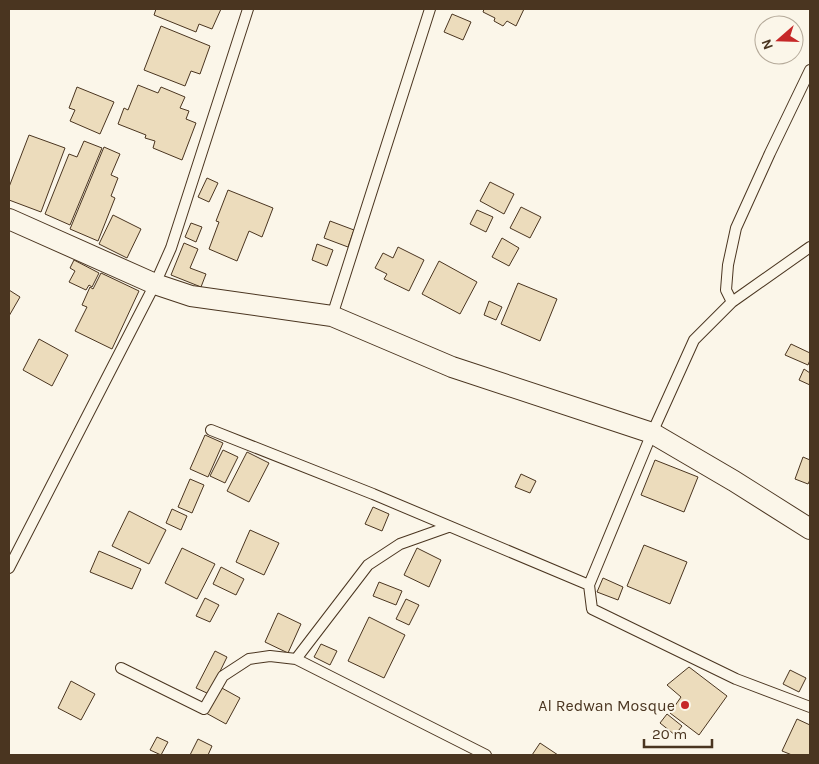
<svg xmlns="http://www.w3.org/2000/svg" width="819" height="764" font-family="Karla,sans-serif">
<rect width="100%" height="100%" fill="#fbf6e9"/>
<path fill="#ecdcbc" stroke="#4a3520" d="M 156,9 L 221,9 L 212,29 L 199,24 L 196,32 L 154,15 Z
M 484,9 L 524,9 L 516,26 L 507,21 L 503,26 L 494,21 L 495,18 L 483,12 Z
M 452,14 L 471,22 L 463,40 L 444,32 Z
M 161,26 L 210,46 L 200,74 L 191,71 L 185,86 L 144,70 Z
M 138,85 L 158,93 L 161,87 L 185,97 L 180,108 L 189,111 L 186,119 L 196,123 L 182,160 L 153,148 L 155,141 L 145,138 L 146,135 L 118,124 L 124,108 L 128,110 Z
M 77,87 L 114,102 L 100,134 L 70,121 L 75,110 L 69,108 Z
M 29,135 L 65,148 L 41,212 L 9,200 L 9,187 Z
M 84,141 L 102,148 L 70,225 L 45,214 L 69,154 L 77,157 Z
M 104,147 L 120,154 L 111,175 L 118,178 L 111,196 L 115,198 L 98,241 L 70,229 Z
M 207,178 L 218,183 L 209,202 L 198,197 Z
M 490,182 L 514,194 L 504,214 L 480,201 Z
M 228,190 L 273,208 L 262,237 L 249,231 L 237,261 L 209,249 L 219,222 L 216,221 Z
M 521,207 L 541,217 L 530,238 L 510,228 Z
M 477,210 L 493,217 L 486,232 L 470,224 Z
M 113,215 L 141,229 L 127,258 L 99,244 Z
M 330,221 L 354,230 L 348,247 L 324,238 Z
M 191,223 L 202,227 L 196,242 L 185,237 Z
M 502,238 L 519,248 L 509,266 L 492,257 Z
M 184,243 L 198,249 L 190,268 L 206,274 L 201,287 L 171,275 Z
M 317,244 L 333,250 L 327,266 L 312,260 Z
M 398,247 L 424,260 L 409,291 L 384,279 L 387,274 L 375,268 L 383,253 L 393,258 Z
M 74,260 L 99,273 L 92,287 L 89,285 L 86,290 L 69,282 L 75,271 L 70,268 Z
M 439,261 L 477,282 L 460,314 L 422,294 Z
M 101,273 L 139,291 L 112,349 L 75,331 L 87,307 L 82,305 L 90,287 L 93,289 Z
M 518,283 L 557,299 L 540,341 L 501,324 Z
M 9,290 L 20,297 L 9,316 Z
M 489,301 L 502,307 L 496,320 L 484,315 Z
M 39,339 L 68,355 L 52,386 L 23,370 Z
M 791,344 L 810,353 L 810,360 L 808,365 L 785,355 Z
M 804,369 L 810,373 L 810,385 L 799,380 Z
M 205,435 L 223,443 L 208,477 L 190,469 Z
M 223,450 L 238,457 L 225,483 L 210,476 Z
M 247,452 L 269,463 L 249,502 L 227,491 Z
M 803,457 L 810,460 L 810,480 L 808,484 L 795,479 Z
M 655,460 L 698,477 L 684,512 L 641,495 Z
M 521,474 L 536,481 L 530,493 L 515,487 Z
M 190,479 L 204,485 L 192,513 L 178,507 Z
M 373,507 L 389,514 L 382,531 L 365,524 Z
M 172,509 L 187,516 L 181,530 L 166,523 Z
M 129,511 L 166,530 L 149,564 L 112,546 Z
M 250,530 L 279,543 L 264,575 L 236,562 Z
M 644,545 L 687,562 L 670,604 L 627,586 Z
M 182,548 L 215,564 L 197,599 L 165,583 Z
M 417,548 L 441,560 L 429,587 L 404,575 Z
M 99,551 L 141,569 L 132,589 L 90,572 Z
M 221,567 L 244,579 L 236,595 L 213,584 Z
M 603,578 L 623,587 L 618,600 L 597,592 Z
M 379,582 L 402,591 L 396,605 L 373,596 Z
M 205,598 L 219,605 L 210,622 L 196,616 Z
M 406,599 L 419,605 L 409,625 L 396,619 Z
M 278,613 L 301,624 L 288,653 L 265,642 Z
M 369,617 L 405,635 L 384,678 L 348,661 Z
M 321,644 L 337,651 L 330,665 L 314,657 Z
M 215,651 L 227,657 L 209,694 L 196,688 Z
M 689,667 L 727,696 L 699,735 L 670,713 L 681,697 L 667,685 Z
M 790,670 L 806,678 L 799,692 L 783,684 Z
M 71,681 L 95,694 L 81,720 L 58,708 Z
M 220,687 L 240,698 L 226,724 L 206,713 Z
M 667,714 L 682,726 L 675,735 L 660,723 Z
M 797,719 L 810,725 L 810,755 L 792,755 L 782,751 Z
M 157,737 L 168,742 L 161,755 L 150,750 Z
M 198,739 L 212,746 L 208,755 L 190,755 Z
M 540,743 L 558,755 L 532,755 Z"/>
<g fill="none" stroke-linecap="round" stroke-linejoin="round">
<g stroke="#4a3520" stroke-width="12">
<path id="lane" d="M 810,70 L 770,153 L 736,228 L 728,265 L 726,290 L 732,302 L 694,340 L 652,433 L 589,585 L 592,609 L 736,679 L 810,707
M 732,302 L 810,247
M 332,316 L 430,9
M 211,430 L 373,494 L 589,585
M 9,568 L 155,284 L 171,248 L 248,9
M 296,659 L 368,565 L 400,544 L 448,527
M 121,668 L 204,709 L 223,676 L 249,659 L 270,656 L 296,659 L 486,755"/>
</g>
<g stroke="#4a3520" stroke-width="22">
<path id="street" d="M 9,219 L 155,284 L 191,296 L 332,316 L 452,367 L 652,433 L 734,481 L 810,529"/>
</g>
<use href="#lane" stroke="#fbf6e9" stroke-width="10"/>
<use href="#street" stroke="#fbf6e9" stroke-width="20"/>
</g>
<circle fill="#c62828" stroke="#fbf6e9" stroke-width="2" cx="685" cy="705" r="5"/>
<g text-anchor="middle" stroke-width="4" stroke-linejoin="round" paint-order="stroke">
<g font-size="16" fill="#4a3520" stroke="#fbf6e9" text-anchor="end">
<text x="675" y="711">Al Redwan Mosque</text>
</g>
</g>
<rect width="819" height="764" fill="none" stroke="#4a3520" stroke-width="20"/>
<g transform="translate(779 40) rotate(250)"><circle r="24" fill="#fbf6e9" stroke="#b4a999"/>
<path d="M0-4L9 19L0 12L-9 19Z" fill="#c62828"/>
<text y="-8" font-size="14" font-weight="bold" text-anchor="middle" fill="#4a3520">N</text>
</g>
<path d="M644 739v8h68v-8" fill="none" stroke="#4a3520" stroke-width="2.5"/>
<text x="652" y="739" font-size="15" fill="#4a3520" stroke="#fbf6e9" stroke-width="4" paint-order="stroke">20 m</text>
</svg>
